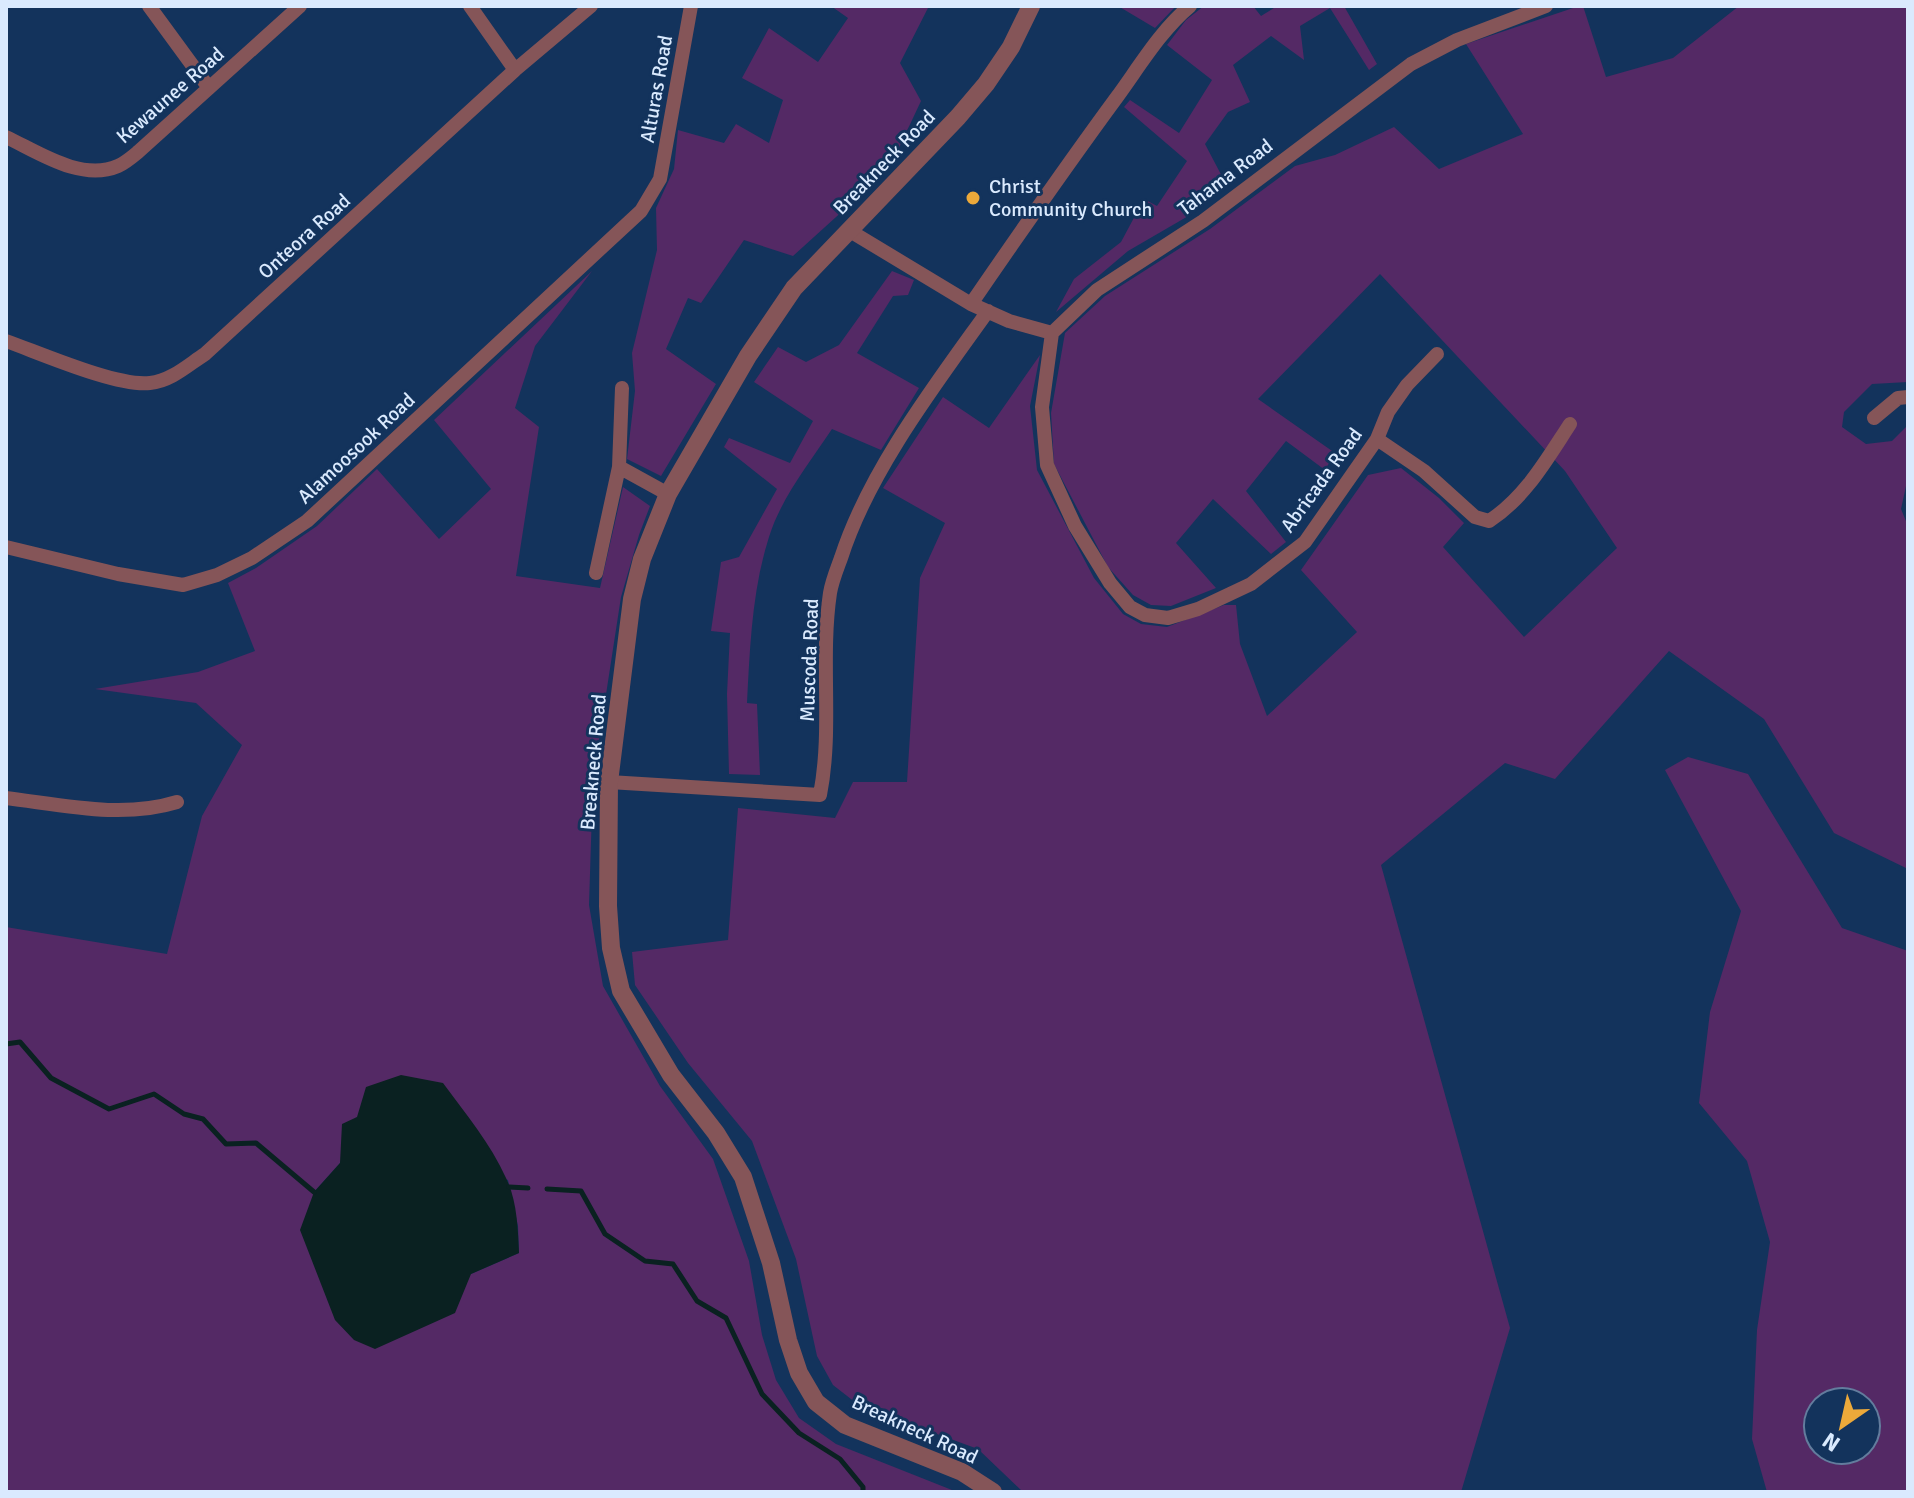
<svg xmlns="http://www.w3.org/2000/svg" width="1914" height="1498" font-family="Signika,sans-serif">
<rect width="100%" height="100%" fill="#13335c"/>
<path fill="#542965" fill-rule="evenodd" d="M 831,6 L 929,6 L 900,63 L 921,101 L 889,169 L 793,256 L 744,240 L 701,303 L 688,298 L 666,349 L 716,384 L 661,476 L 627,459 L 635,391 L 632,353 L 657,250 L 656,208 L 674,169 L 678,130 L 724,143 L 736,124 L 769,143 L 783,100 L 742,78 L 769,28 L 818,62 L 848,18 Z
M 1118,6 L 1176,6 L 1155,28 Z
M 1204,6 L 1253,6 L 1261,16 L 1277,6 L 1344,6 L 1377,64 L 1369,70 L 1330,8 L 1300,26 L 1304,60 L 1271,36 L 1233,65 L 1250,102 L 1228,112 L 1205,144 L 1226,184 L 1190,215 L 1128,251 L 1056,312 L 1074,279 L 1121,242 L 1144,199 L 1157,206 L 1187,161 L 1124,107 L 1130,100 L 1179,133 L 1212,80 L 1167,45 L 1186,20 Z
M 1579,6 L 1583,6 L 1606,77 L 1673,58 L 1739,6 L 1908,6 L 1908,382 L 1872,384 L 1844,412 L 1842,427 L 1866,444 L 1892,441 L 1908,425 L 1908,477 L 1901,509 L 1908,526 L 1908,869 L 1834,833 L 1764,719 L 1669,651 L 1555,779 L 1505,763 L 1381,865 L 1510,1328 L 1461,1492 L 1023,1492 L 978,1449 L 860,1406 L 833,1385 L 817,1356 L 796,1259 L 752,1141 L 688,1063 L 635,985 L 632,952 L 728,940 L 738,808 L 835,818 L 853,782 L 907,782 L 920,578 L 945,523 L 883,488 L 943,397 L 989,428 L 1040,355 L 1030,406 L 1037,470 L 1094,578 L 1123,614 L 1141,624 L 1167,627 L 1224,605 L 1236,605 L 1240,644 L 1267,716 L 1357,632 L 1301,570 L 1368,475 L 1401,468 L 1439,498 L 1464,523 L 1443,547 L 1524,637 L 1617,548 L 1565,471 L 1380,274 L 1258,399 L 1335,453 L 1325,470 L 1286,441 L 1246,491 L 1286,542 L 1271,554 L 1213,499 L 1176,543 L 1216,588 L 1171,606 L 1151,605 L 1133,595 L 1108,567 L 1054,464 L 1051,413 L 1065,333 L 1105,296 L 1210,229 L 1295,166 L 1335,155 L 1394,127 L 1439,169 L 1523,134 L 1466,44 Z
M 592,271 L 535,346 L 515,408 L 539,427 L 516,576 L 600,588 L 623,487 L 650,506 L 639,535 L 621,597 L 593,779 L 589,905 L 603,986 L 660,1086 L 713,1159 L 749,1261 L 762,1335 L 776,1380 L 799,1418 L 836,1444 L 957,1492 L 6,1492 L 6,927 L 167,954 L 202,816 L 242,745 L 196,703 L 95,689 L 198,672 L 255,651 L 228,583 L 256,568 L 317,526 L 377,469 L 439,539 L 491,489 L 434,420 ZM 357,1117 L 508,1180 L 518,1226 L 519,1253 L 471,1274 L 314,1192 L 340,1163 Z
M 892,271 L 914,280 L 908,295 L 893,296 L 857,353 L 919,388 L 881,450 L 832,429 C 810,462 781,498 769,537 C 752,590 750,647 747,703 L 757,704 L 760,775 L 729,774 L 727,694 L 730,633 L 711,631 L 721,562 L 739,557 L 777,489 L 724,447 L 729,438 L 790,463 L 813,421 L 754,382 L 778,347 L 806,362 L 839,345 Z
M 1688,757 L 1748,774 L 1842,928 L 1908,951 L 1908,1492 L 1767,1492 L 1752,1439 L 1757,1330 L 1770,1242 L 1747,1161 L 1699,1103 L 1710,1012 L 1741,911 L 1665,770 ZM 1866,1402 L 1866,1450 L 1818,1450 L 1818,1402 Z"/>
<path fill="#0a2121" d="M 401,1075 L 443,1083 C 465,1113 491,1144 506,1178 C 517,1200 518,1229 519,1253 L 471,1274 L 455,1313 L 375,1349 L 354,1340 L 335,1320 L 300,1230 L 314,1192 L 340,1163 L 342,1124 L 357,1117 L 366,1087 Z"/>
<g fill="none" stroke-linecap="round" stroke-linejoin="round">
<path stroke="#0a2121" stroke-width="5" d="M 6,1044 L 20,1042 L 51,1078 L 109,1109 L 154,1094 L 184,1114 L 203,1119 L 226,1144 L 256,1143 L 314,1192
M 509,1187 L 528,1188
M 547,1189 L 581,1191 L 605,1234 L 645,1261 L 673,1264 L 697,1301 L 726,1318 L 762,1394 L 799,1433 L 840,1459 L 863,1487 L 863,1492"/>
<path stroke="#855558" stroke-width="14" d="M 149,6 L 209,88
M 470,6 L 515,70
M 6,137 C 38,152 81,182 118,166 C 125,163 132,157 138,152 L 300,6
M 850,231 L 971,304 L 1009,321 L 1052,333 L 1097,290 L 1203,221 L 1411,64 L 1457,40 L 1546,6
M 971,304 C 1019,234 1067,165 1117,97 C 1139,67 1161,30 1190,6
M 1052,333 L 1042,407 L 1047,465 L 1075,526 L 1110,583 L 1130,607 L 1145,615 L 1168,618 L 1198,609 L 1251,584 L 1305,542 L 1377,439 L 1388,412 L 1407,385 L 1437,354
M 6,341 C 40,353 117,387 150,383 C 171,381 188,365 205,354 L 515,70 L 591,6
M 1874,418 L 1898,398 L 1908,397
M 1377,439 L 1424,471 L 1475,517 L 1489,521 C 1525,498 1547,459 1570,424
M 619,467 L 668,494
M 6,547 L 118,574 L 183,585 L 217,575 L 252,558 L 307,521 L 641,211 L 660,179 L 691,6
M 596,573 L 619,467 L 622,388
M 609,782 L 820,795 C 833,728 820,660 830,593 C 832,581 837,569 841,558 C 869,471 935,385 988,311
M 6,798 C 63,805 122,819 177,802"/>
<path stroke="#855558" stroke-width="18" d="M 993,1492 L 962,1472 L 845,1425 L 816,1402 L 799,1373 L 788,1340 L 771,1263 L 743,1177 L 716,1133 L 671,1075 L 621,991 L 611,948 L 608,906 L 609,782 L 632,599 L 642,559 L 668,494 L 748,356 L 794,288 L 958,117 L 986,84 L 1011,47 L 1031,6"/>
</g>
<circle fill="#eca93a" stroke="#13335c" stroke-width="3" cx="973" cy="198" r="8"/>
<g text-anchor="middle" stroke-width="6" stroke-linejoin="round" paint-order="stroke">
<g font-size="20" fill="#daeafe" stroke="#13335c">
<text transform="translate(656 89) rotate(-80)" y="7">Alturas Road</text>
<text transform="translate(170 95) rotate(-41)" y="7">Kewaunee Road</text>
<text transform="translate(884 162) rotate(-46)" y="7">Breakneck Road</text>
<text transform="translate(1225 177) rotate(-37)" y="7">Tahama Road</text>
<text transform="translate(304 236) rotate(-42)" y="7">Onteora Road</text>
<text transform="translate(356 448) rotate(-43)" y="7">Alamoosook Road</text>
<text transform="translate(1321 480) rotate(-54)" y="7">Abricada Road</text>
<text transform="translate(809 660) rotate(-88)" y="7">Muscoda Road</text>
<text transform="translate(593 762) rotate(-85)" y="7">Breakneck Road</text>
<text transform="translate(915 1429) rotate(25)" y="7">Breakneck Road</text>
</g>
<g font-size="20" fill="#daeafe" stroke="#13335c" text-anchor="start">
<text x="989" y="193">Christ<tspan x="989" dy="23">Community Church</tspan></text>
</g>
</g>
<rect width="1914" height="1498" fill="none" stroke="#daeafe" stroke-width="16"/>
<g transform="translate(1842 1426) rotate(214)"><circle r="38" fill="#13335c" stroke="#637c9d" stroke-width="2"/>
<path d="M0-6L14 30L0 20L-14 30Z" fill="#eca93a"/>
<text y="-12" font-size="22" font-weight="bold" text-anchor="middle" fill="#daeafe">N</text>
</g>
</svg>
